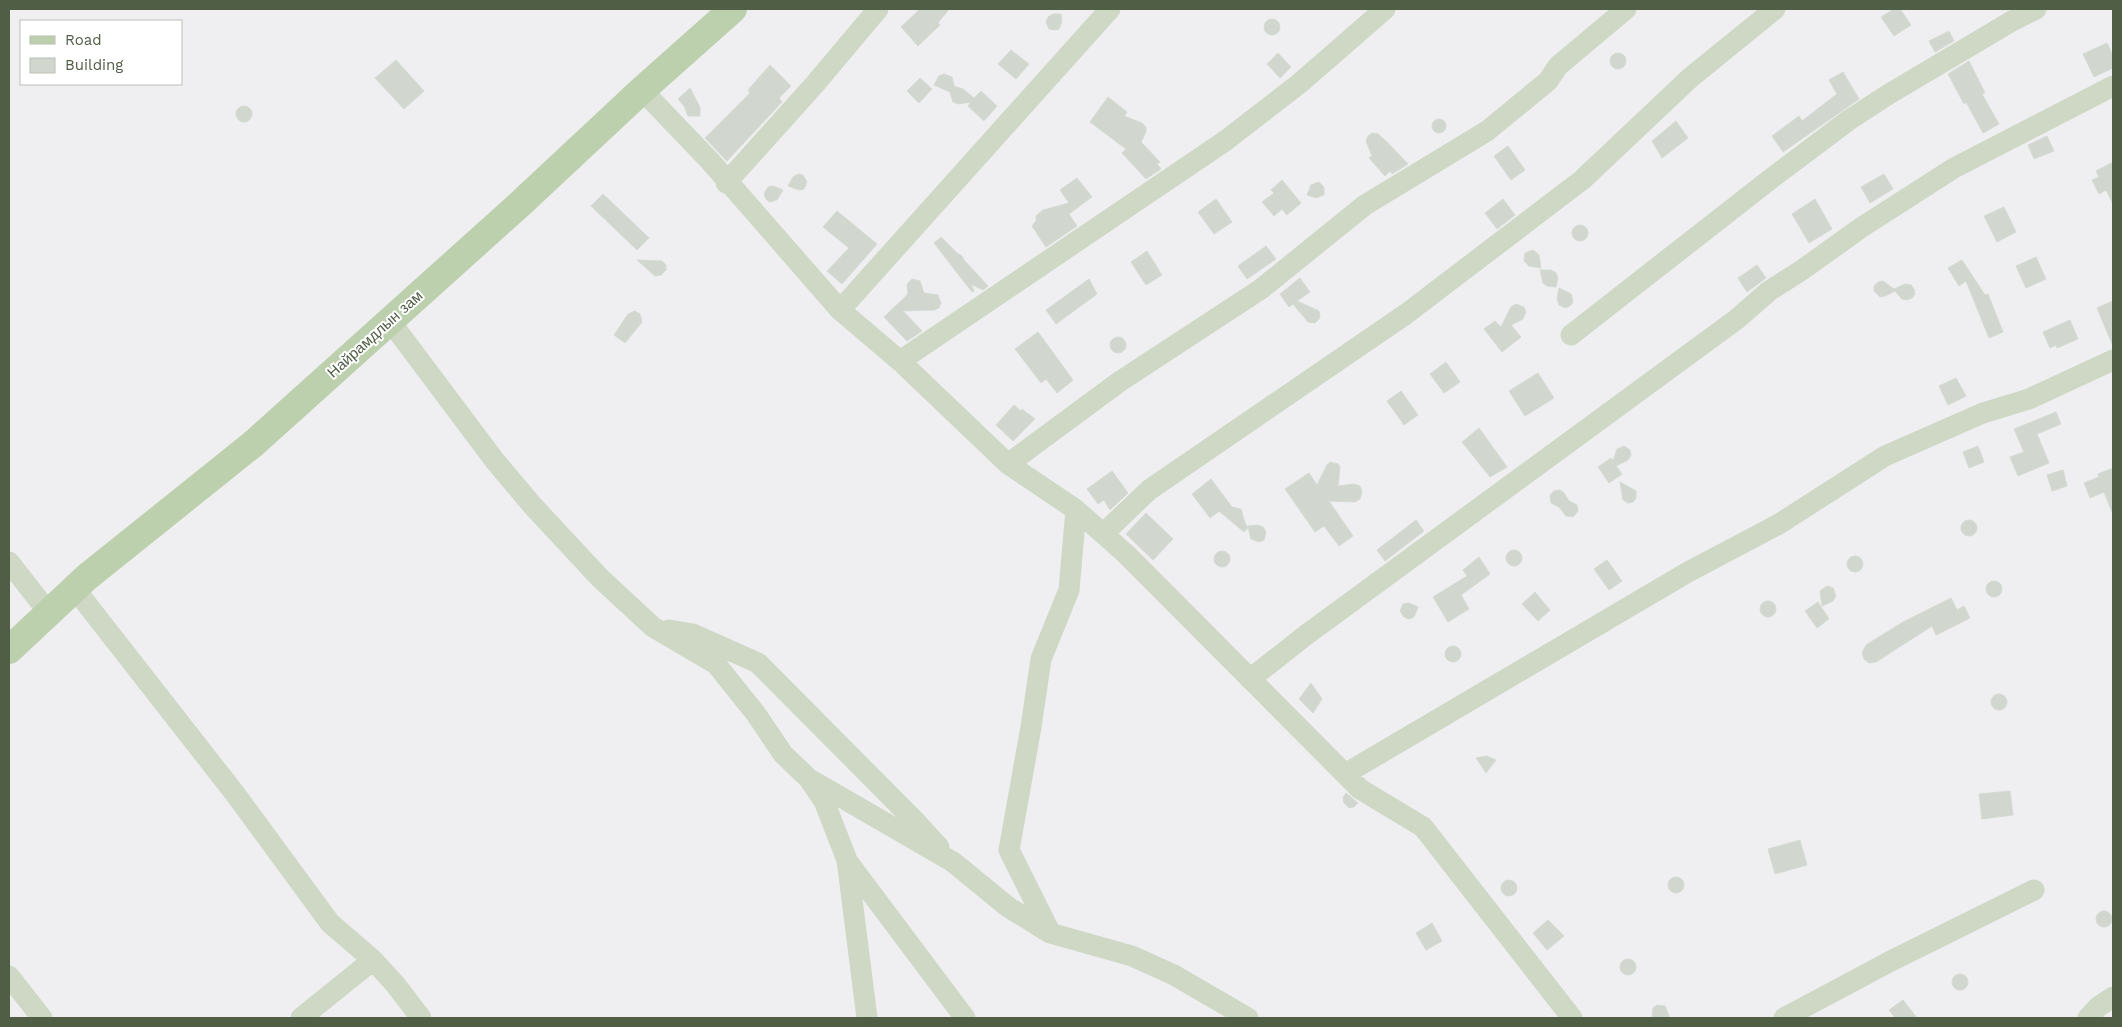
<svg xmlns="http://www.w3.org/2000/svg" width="2122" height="1027" font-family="'Work Sans',sans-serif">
<rect width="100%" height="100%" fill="#efeff2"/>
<path fill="#d1d7ce" stroke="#d5dbd3" d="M 920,9 L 949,9 L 938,23 L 940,25 L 918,46 L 901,27 Z
M 1894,9 L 1900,9 L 1911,25 L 1894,36 L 1881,17 Z
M 1053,14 L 1061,14 L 1062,22 L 1059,29 L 1054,30 L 1049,29 L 1046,22 L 1048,17 Z
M1264 27a8 8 0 1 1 16 0a8 8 0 1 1-16 0Z
M 1949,31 L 1954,41 L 1935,52 L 1929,41 Z
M 2107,43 L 2113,56 L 2113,68 L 2094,77 L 2083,54 Z
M 1011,50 L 1029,64 L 1016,79 L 998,64 Z
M1610 61a8 8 0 1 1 16 0a8 8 0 1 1-16 0Z
M 1278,53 L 1291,67 L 1280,78 L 1267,64 Z
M 396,60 L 424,91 L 404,109 L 375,78 Z
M 1969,61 L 1985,93 L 1982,94 L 1999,124 L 1983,133 L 1966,102 L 1964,104 L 1948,74 Z
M 770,65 L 791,86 L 779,98 L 782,102 L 727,161 L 705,138 L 750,93 L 748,90 Z
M 1843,72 L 1859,99 L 1783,152 L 1772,136 L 1799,116 L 1802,121 L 1837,94 L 1829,80 Z
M 944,74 L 952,77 L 954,86 L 963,89 L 974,98 L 981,91 L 997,106 L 984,121 L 968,106 L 971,102 L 959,104 L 953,102 L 950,92 L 934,85 L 939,76 Z
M 920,78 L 932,89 L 919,103 L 907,91 Z
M 690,88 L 700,107 L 700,116 L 688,116 L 684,106 L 678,99 Z
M 1108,97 L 1127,112 L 1124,116 L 1142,123 L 1146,127 L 1146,132 L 1141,142 L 1160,162 L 1157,164 L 1161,169 L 1146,179 L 1122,153 L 1126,149 L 1090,122 Z
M236 114a8 8 0 1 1 16 0a8 8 0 1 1-16 0Z
M1432 126a7 7 0 1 1 14 0a7 7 0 1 1-14 0Z
M 1676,121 L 1688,138 L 1662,158 L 1652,141 Z
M 1372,133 L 1378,134 L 1387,142 L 1408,164 L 1392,174 L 1390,171 L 1385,176 L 1369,158 L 1372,156 L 1366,141 L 1368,136 Z
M 2047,136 L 2054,151 L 2034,159 L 2028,145 Z
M 1508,146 L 1525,170 L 1511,180 L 1494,156 Z
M 2113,162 L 2113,204 L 2106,190 L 2099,194 L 2092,180 L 2099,177 L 2096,171 Z
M 798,174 L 803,175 L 807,182 L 804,189 L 799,190 L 788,186 L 793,177 Z
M 1884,174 L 1893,189 L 1870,203 L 1861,187 Z
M 1077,178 L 1092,197 L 1069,214 L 1077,226 L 1046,247 L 1032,226 L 1036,221 L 1036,216 L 1043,210 L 1069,203 L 1060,190 Z
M 1282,180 L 1301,203 L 1287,215 L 1282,209 L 1274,216 L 1262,202 L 1274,193 L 1271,190 Z
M 1319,182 L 1324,187 L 1324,195 L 1316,198 L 1307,195 L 1311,185 Z
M 773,186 L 783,190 L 777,200 L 770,202 L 766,199 L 764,194 L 768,187 Z
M 603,194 L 649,238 L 637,250 L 591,206 Z
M 1216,199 L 1232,222 L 1214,234 L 1198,212 Z
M 1503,199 L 1515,215 L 1497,229 L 1485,213 Z
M 1815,199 L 1832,229 L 1809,243 L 1792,214 Z
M 2004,207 L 2016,232 L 1997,242 L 1984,216 Z
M 837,211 L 877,244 L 842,284 L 827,271 L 849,248 L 823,227 Z
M1572 233a8 8 0 1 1 16 0a8 8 0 1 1-16 0Z
M 941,237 L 957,253 L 962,256 L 964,260 L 988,286 L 983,290 L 971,284 L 974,291 L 972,292 L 934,243 Z
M 1266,246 L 1276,259 L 1247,279 L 1238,266 Z
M 1533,250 L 1539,255 L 1541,268 L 1529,266 L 1524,261 L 1525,253 Z
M 1147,251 L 1162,275 L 1146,285 L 1131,262 Z
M 2036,257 L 2046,279 L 2026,288 L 2016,266 Z
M 637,260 L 662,261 L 666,265 L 666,270 L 661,275 L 655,276 Z
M 1962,260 L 1985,295 L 1988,294 L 2003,332 L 1989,338 L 1966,281 L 1959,286 L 1948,268 Z
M 1757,265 L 1766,278 L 1747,292 L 1738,278 Z
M 1540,270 L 1551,270 L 1556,273 L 1558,278 L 1556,287 L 1547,286 L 1543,283 Z
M 1300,278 L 1310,292 L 1297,301 L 1319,311 L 1320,318 L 1315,323 L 1308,322 L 1293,304 L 1289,307 L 1280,294 Z
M 912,279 L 920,281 L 924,293 L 938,295 L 941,303 L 939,308 L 934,310 L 903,311 L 922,331 L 907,341 L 884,317 L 908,294 L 907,284 Z
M 1089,279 L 1097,294 L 1056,324 L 1046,310 Z
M 1883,281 L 1894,289 L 1905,284 L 1911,285 L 1914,289 L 1915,294 L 1912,298 L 1907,300 L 1902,299 L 1895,291 L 1885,296 L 1880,297 L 1874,291 L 1874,286 L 1878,282 Z
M 1559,288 L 1571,294 L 1573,302 L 1570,306 L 1565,308 L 1559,305 L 1557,299 Z
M 2113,301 L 2113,346 L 2097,308 Z
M 1516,304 L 1524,307 L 1526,312 L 1523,319 L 1511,325 L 1521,337 L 1502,352 L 1484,329 L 1495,321 L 1501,327 L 1511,307 Z
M 635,311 L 640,314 L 642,322 L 625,343 L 614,335 L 628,314 Z
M 2070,320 L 2078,339 L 2057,348 L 2056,345 L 2050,348 L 2043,332 Z
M 1038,332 L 1073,380 L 1057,393 L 1046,379 L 1041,383 L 1015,349 Z
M1110 345a8 8 0 1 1 16 0a8 8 0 1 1-16 0Z
M 1446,362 L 1460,382 L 1444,393 L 1430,374 Z
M 1538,373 L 1554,398 L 1525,416 L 1509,391 Z
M 1956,378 L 1966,396 L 1948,405 L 1939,386 Z
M 1401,391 L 1418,415 L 1404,425 L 1387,401 Z
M 1014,405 L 1021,411 L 1022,409 L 1035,419 L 1013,441 L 996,425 Z
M 2056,412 L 2061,424 L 2037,434 L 2049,463 L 2018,476 L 2010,457 L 2024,452 L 2014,429 Z
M 1479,428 L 1507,467 L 1490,477 L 1462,442 Z
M 1624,446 L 1630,450 L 1631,455 L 1628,460 L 1616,466 L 1622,474 L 1609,483 L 1598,467 L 1611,458 L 1613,461 L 1617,449 Z
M 1978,446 L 1984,462 L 1969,468 L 1963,452 Z
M 1330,462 L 1338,464 L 1340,467 L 1338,486 L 1354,484 L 1360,486 L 1362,491 L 1360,499 L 1355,502 L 1329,501 L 1353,536 L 1339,546 L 1324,526 L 1315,532 L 1285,489 L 1309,473 L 1317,485 L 1327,465 Z
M 2113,468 L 2113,511 L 2112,512 L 2104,492 L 2090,498 L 2084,483 L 2099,477 L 2098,474 Z
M 2063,470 L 2067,486 L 2052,491 L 2047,475 Z
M 1112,471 L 1128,493 L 1110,510 L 1104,500 L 1098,504 L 1087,489 Z
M 1211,479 L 1232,507 L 1241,509 L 1245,523 L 1248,528 L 1244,532 L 1219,511 L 1210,518 L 1192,494 Z
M 1620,482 L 1636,491 L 1636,498 L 1633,502 L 1628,503 L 1623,500 Z
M 1560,490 L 1564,493 L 1569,501 L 1577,505 L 1578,511 L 1573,517 L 1566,516 L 1559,507 L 1551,503 L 1550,495 L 1554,491 Z
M 1146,513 L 1173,539 L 1153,560 L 1126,534 Z
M1961 528a8 8 0 1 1 16 0a8 8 0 1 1-16 0Z
M 1416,520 L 1424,531 L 1385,561 L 1377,550 Z
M 1258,525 L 1263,527 L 1266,532 L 1264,540 L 1259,542 L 1251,539 L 1248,526 Z
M1506 558a8 8 0 1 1 16 0a8 8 0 1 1-16 0Z
M1214 559a8 8 0 1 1 16 0a8 8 0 1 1-16 0Z
M1847 564a8 8 0 1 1 16 0a8 8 0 1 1-16 0Z
M 1479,557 L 1490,574 L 1461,595 L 1469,609 L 1448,622 L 1433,597 L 1467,576 L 1463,570 Z
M 1607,560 L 1622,581 L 1609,590 L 1594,569 Z
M1986 589a8 8 0 1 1 16 0a8 8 0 1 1-16 0Z
M 1827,586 L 1833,588 L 1836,596 L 1833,601 L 1822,606 L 1820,591 Z
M 1535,592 L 1550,610 L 1538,621 L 1522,604 Z
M 1951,598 L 1957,610 L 1964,606 L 1970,618 L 1936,635 L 1932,626 L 1876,662 L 1869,663 L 1864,659 L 1862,653 L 1866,645 L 1903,622 Z
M1760 609a8 8 0 1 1 16 0a8 8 0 1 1-16 0Z
M 1818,602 L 1829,619 L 1817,628 L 1805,611 Z
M 1409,603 L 1418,607 L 1414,617 L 1409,619 L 1404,617 L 1400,611 L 1403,604 Z
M1445 654a8 8 0 1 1 16 0a8 8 0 1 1-16 0Z
M 1311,683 L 1322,699 L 1313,713 L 1299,699 Z
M1991 702a8 8 0 1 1 16 0a8 8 0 1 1-16 0Z
M 1487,756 L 1496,760 L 1486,773 L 1476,758 Z
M 2010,791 L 2013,815 L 1982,819 L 1979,794 Z
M 1346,793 L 1358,803 L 1354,807 L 1349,808 L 1344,803 L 1343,798 Z
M 1800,840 L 1807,865 L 1775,874 L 1768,849 Z
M1668 885a8 8 0 1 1 16 0a8 8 0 1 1-16 0Z
M1501 888a8 8 0 1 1 16 0a8 8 0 1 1-16 0Z
M2096 919a8 8 0 1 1 16 0a8 8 0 1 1-16 0Z
M 1548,920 L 1564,936 L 1547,950 L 1533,933 Z
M 1432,923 L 1442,941 L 1426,950 L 1416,933 Z
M1620 967a8 8 0 1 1 16 0a8 8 0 1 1-16 0Z
M1952 982a8 8 0 1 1 16 0a8 8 0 1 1-16 0Z
M 1903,1000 L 1917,1018 L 1895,1018 L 1889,1010 Z
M 1657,1005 L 1665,1006 L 1670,1018 L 1652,1018 L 1653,1008 Z"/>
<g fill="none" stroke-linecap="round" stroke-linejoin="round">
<path stroke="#ced8c5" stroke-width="21" d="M 642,90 L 710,161 L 840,310 L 900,361 L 1008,464 L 1075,509 L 1126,554 L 1360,789 L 1423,827 L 1572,1018
M 726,183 L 815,84 L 878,9
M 840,310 L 1110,9
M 390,321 L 495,461 L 533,506 L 600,578 L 653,627 L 716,664 L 756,714 L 783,754 L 809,779 L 824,801 L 847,860 L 867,1018
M 1571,335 L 1768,181 L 1849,120 L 1889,94 L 2012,21 L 2036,9
M 900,361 L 1225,141 L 1300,83 L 1385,9
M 1008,464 L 1119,382 L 1261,289 L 1365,205 L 1487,131 L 1548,81 L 1558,66 L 1626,9
M 1103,534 L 1149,490 L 1406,314 L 1582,180 L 1690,78 L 1775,9
M 9,562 L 49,613
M 75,589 L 236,795 L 330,923 L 373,960 L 395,984 L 421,1018
M 669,630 L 693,634 L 758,663 L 916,822 L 939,847
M 1250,679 L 1306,635 L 1737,319 L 1769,291 L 1802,270 L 1862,227 L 1954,168 L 2113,86
M 1345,774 L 1688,572 L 1779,524 L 1885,456 L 1983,413 L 2029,399 L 2113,360
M 813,781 L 953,862 L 1008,907 L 1050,933 L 1132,956 L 1174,975 L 1248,1018
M 848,862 L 965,1018
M 1050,932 L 1009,850 L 1031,727 L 1041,659 L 1069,590 L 1076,510
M 9,976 L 42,1018
M 301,1018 L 373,960
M 1784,1018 L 1889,962 L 2034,890
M 2088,1018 L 2098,1007 L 2113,997"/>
<path stroke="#bdd0ad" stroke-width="28" d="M 9,650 L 87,577 L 253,444 L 520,204 L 642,90 L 733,9"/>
</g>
<g text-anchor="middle" stroke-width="4" stroke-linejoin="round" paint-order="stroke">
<g font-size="15" fill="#515e46" stroke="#fff">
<text transform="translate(375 334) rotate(-42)" y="5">Найрамдлын зам</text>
</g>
</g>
<rect width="2122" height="1027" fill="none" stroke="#515e46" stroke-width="20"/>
<rect x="20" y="20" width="162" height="65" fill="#ffffff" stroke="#b9bfb5"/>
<rect x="30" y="36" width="25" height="8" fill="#bdd0ad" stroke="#b9bfb5"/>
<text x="65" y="45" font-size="15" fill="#515e46">Road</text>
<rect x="30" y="58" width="25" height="15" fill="#d1d7ce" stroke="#b9bfb5"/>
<text x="65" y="70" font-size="15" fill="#515e46">Building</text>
</svg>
